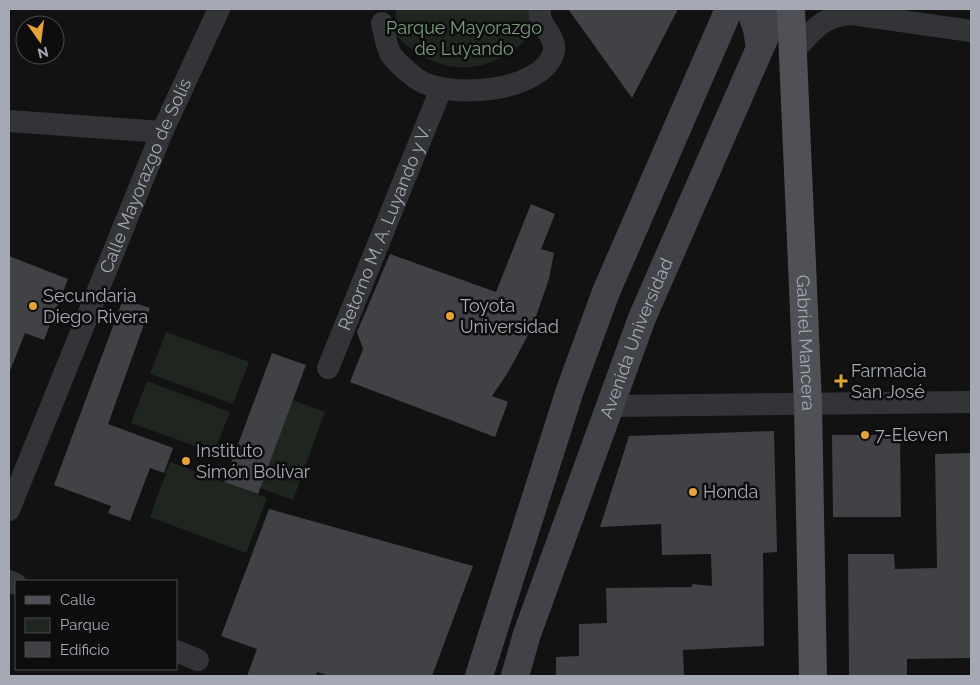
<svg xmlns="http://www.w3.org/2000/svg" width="980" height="685" font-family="Raleway,sans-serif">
<rect width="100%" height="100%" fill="#121213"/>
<path fill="#1e261f" d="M 396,9 L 534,9 L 534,32 C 491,78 437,80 394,33 Z
M 166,332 L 249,362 L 233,404 L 150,374 Z
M 147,381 L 230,412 L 214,453 L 131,423 Z
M 293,400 L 325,412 L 293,500 L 260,488 Z
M 170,462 L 267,498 L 246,553 L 150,517 Z"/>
<path fill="#414246" d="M 568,9 L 678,9 L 632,98 Z
M 531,204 L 555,214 L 541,249 L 554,253 L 549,279 L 532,328 L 507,374 L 492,396 L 508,402 L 495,437 L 350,382 L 363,349 L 357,332 L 390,254 L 496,292 Z
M 9,256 L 68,279 L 44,340 L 25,333 L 10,371 Z
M 123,299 L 150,308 L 108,424 L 173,448 L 164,473 L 150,468 L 130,521 L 108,513 L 111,506 L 54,485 Z
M 272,353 L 306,365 L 258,494 L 224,482 Z
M 774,431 L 777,552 L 763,553 L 764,646 L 683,650 L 684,676 L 556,676 L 556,657 L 579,656 L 579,624 L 607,623 L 606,588 L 692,587 L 692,584 L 712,586 L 711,554 L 662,555 L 661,524 L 600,527 L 629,436 Z
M 832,435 L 900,435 L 901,517 L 833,517 Z
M 971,453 L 971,658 L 907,659 L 907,676 L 849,676 L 848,554 L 894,554 L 895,569 L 937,568 L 935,454 Z
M 269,509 L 473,566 L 432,676 L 330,676 L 317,672 L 316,676 L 247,676 L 257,649 L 221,636 Z"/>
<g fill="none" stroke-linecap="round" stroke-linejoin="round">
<g stroke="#333438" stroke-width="22">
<path d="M 382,23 C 384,32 386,44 390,53 C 396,63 408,72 417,79 C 447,100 544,93 554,51 C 556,40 545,29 541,20 C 539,16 540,13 540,9"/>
<path d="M 793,52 C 813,31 821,16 852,14 L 971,31"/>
<path d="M 9,121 L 162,132"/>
<path id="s1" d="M 328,368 L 441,89"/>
<path d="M 610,406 L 971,402"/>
<path id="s2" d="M 9,510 L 162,132 L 219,9"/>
<path d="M 9,581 L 16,584"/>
<path d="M 176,651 L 198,660"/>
</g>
<g stroke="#414348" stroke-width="28">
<path d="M 750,9 L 757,29 L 760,48"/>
<path d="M 479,676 L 570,390 L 606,292 L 729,9"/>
<path id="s3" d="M 515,676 L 527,634 L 642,318 L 760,48 L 778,9"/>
</g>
<path stroke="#4f5157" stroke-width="28" id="s4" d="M 791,9 L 808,404 L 813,676"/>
</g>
<g fill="#e6a437" stroke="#0d0d0e" stroke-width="2">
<circle cx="33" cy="306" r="5"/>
<circle cx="450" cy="316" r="5"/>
<path d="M838.5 373.5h5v5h5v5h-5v5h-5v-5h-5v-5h5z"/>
<circle cx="865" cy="435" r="5"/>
<circle cx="186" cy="461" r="5"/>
<circle cx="693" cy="492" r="5"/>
</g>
<g text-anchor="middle" stroke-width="5" stroke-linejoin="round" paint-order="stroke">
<g font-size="18" fill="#7c9d7d" stroke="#0d0d0e">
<text x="464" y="34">Parque Mayorazgo<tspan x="464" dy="21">de Luyando</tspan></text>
</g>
<g font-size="18" fill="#a4a9b3" stroke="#0d0d0e">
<text dy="6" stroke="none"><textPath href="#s2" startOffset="361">Calle Mayorazgo de Solís</textPath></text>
<text dy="6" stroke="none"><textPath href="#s1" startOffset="151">Retorno M. A. Luyando y V.</textPath></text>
<text dy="6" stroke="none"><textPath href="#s3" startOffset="359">Avenida Universidad</textPath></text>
<text dy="6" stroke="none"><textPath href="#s4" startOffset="334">Gabriel Mancera</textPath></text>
</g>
<g font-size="18" fill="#a4a9b3" stroke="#0d0d0e" text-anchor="start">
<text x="43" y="302">Secundaria<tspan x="43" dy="21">Diego Rivera</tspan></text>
<text x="460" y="312">Toyota<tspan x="460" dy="21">Universidad</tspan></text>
<text x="851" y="377">Farmacia<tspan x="851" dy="21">San José</tspan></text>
<text x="875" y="441">7-Eleven</text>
<text x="196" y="457">Instituto<tspan x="196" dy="21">Simón Bolívar</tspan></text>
<text x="703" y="498">Honda</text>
</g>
</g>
<rect width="980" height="685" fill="none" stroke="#a4a9b3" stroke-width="20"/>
<rect x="15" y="580" width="162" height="90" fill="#0d0d0e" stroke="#494b50"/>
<rect x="25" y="596" width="25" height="8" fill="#4f5157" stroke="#494b50"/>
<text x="60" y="605" font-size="15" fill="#a4a9b3">Calle</text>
<rect x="25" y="618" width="25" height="15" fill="#1e261f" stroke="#494b50"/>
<text x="60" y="630" font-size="15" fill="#a4a9b3">Parque</text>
<rect x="25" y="642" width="25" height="15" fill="#414246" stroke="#494b50"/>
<text x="60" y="655" font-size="15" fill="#a4a9b3">Edificio</text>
<g transform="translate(40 40) rotate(166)"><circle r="24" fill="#0d0d0e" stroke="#494b50"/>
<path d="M0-4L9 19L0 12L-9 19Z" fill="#e6a437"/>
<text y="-8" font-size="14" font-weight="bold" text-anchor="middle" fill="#a4a9b3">N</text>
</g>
</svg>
